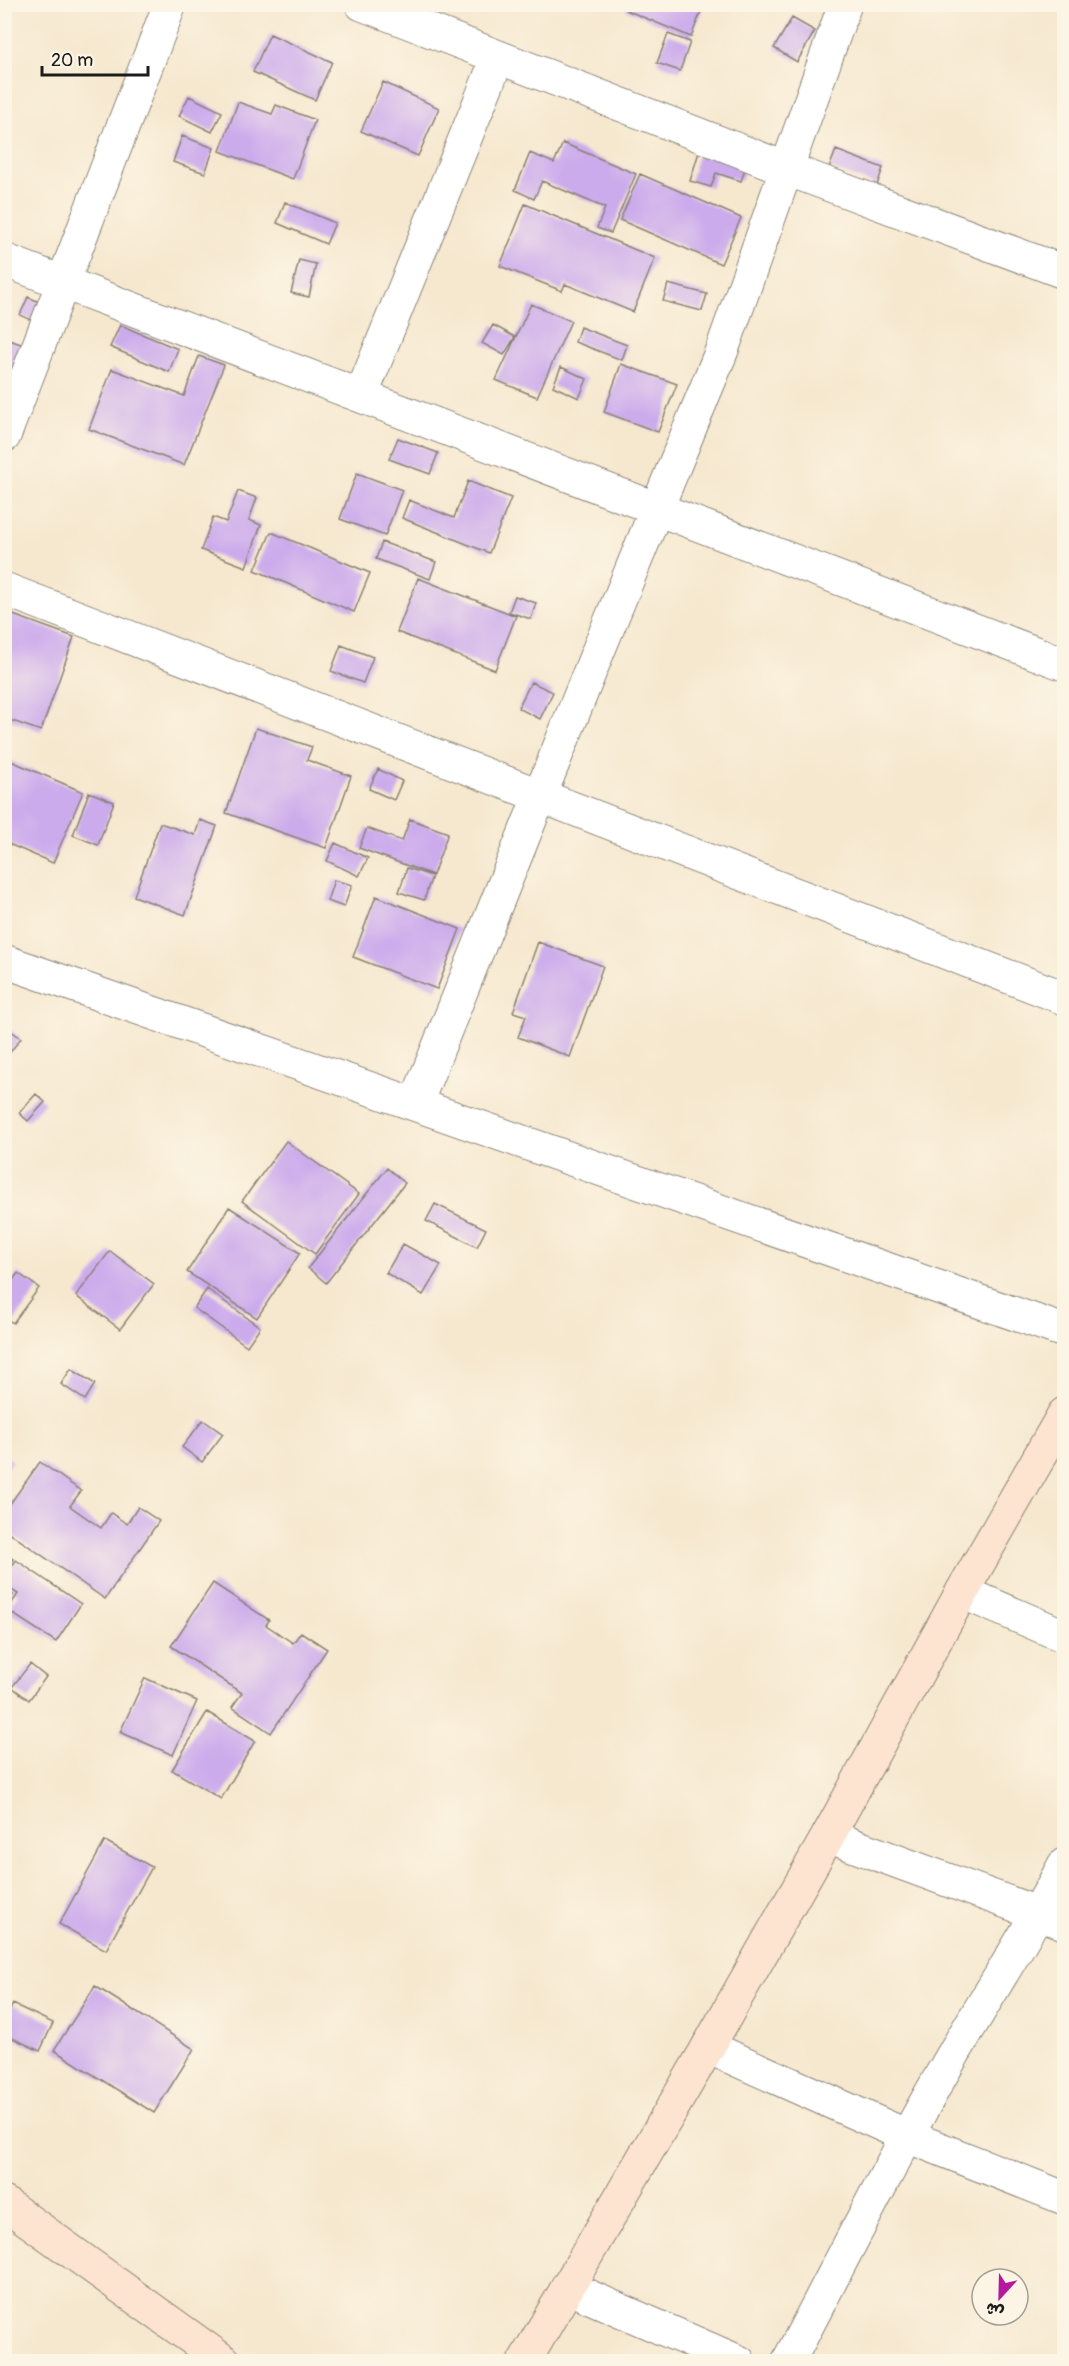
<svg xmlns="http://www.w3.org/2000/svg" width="1069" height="2366" font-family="Pangolin,'Playpen Sans Arabic',sans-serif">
<rect width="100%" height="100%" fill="#fcf5e5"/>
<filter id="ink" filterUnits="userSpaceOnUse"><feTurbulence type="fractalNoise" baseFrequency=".0167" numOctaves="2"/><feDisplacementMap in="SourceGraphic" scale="12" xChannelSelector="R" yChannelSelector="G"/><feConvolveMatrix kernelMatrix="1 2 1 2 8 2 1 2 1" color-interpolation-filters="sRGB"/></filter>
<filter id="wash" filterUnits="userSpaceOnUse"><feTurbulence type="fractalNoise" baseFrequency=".008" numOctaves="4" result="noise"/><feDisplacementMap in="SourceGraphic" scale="24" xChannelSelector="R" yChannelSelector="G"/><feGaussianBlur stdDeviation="1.35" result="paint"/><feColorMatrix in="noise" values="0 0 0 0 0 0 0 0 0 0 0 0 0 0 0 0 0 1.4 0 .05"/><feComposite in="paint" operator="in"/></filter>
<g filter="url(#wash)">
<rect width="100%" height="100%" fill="#f6e8cf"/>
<g id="blocks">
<path fill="#ccabec" d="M 628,4 L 704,4 L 691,37 L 626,10 Z
M 792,18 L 815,31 L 797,62 L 774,48 Z
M 270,34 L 332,62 L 315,100 L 253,72 Z
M 668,34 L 690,42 L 680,71 L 657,63 Z
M 383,82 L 439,108 L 418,156 L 361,131 Z
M 189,96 L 222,112 L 212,132 L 179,116 Z
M 238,102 L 272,114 L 276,105 L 315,120 L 293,179 L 220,151 Z
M 182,136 L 214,148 L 205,173 L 173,162 Z
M 563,143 L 636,174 L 611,233 L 597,228 L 605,208 L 542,181 L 534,199 L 515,190 L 530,153 L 554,163 Z
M 836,150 L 883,168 L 877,185 L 829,168 Z
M 699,152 L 746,166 L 741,181 L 716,173 L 711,187 L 690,181 Z
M 640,174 L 741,218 L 721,264 L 620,220 Z
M 285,202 L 335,223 L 326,244 L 277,223 Z
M 525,204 L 655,258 L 633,312 L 565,284 L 562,291 L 500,266 Z
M 299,260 L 316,264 L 309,297 L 291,293 Z
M 668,284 L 707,294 L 702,311 L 663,301 Z
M 28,297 L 48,306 L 40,324 L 20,315 Z
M 531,304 L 571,321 L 537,397 L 496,380 Z
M 120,325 L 178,349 L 169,372 L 110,347 Z
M 493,325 L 515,337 L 504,355 L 482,343 Z
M 580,327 L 627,345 L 622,360 L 575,342 Z
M 4,338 L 29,347 L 18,381 L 4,376 Z
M 199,356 L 224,365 L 184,465 L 89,429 L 112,369 L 184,396 Z
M 621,364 L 677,384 L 658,432 L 604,412 Z
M 561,367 L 587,379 L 579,398 L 553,386 Z
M 398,438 L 438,453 L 430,474 L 389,459 Z
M 357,473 L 402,490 L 385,536 L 340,519 Z
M 468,481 L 511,498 L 489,553 L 402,518 L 409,500 L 454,518 Z
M 238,491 L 257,498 L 249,520 L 261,525 L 246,567 L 201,550 L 213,517 L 226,522 Z
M 271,532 L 370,573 L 354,612 L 255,570 Z
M 382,542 L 436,562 L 430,579 L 376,559 Z
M 418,578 L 516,616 L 495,670 L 397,632 Z
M 515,596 L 536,603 L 531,619 L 509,612 Z
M 8,613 L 74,637 L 41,731 L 4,718 L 4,621 Z
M 341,645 L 373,657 L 363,683 L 331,671 Z
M 531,682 L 553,692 L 540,719 L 518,708 Z
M 256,728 L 312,747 L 307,760 L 351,776 L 326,848 L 226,813 Z
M 4,758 L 83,792 L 53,863 L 4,842 Z
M 378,769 L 402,781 L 394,800 L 369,789 Z
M 89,792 L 114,802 L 98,845 L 73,835 Z
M 410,819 L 448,833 L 433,875 L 359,848 L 367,828 L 402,841 Z
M 200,820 L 217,826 L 185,915 L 134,896 L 160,823 L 195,835 Z
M 335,843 L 368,858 L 359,876 L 327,861 Z
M 407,868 L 432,876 L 424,900 L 399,892 Z
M 334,880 L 352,885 L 344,907 L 327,901 Z
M 376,896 L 460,929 L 437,989 L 353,957 Z
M 538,942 L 603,966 L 570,1057 L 518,1037 L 526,1016 L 513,1012 Z
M 4,1026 L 21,1038 L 4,1060 Z
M 36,1094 L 45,1102 L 28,1121 L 19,1113 Z
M 286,1141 L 359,1194 L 315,1254 L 242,1201 Z
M 387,1168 L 405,1183 L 326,1283 L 308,1268 Z
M 435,1204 L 486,1229 L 477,1247 L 426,1221 Z
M 229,1207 L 300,1253 L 257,1318 L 187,1272 Z
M 403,1244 L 441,1265 L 423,1295 L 386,1273 Z
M 110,1251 L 154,1284 L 120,1329 L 76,1296 Z
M 18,1273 L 39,1288 L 13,1323 L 4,1317 L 4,1292 Z
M 207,1289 L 260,1327 L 247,1346 L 194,1308 Z
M 71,1369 L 95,1384 L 85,1400 L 61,1384 Z
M 203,1420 L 223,1434 L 202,1462 L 182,1447 Z
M 4,1455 L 13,1461 L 4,1472 Z
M 40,1462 L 81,1491 L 70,1506 L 101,1528 L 111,1513 L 127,1524 L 138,1507 L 159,1521 L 105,1599 L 4,1529 L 4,1512 Z
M 4,1554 L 13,1559 L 4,1572 Z
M 16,1560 L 81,1604 L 56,1642 L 7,1610 L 18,1594 L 4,1585 L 4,1578 Z
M 213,1583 L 269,1620 L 266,1625 L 293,1643 L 301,1632 L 327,1649 L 271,1733 L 232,1707 L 242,1693 L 171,1646 Z
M 4,1590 L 13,1595 L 4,1608 Z
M 30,1664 L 46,1677 L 29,1700 L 12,1687 Z
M 145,1678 L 197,1701 L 173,1755 L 120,1732 Z
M 207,1712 L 255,1741 L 221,1799 L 172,1770 Z
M 105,1841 L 152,1867 L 106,1950 L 59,1924 Z
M 95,1986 L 194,2049 L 154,2113 L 54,2050 Z
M 13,2004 L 53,2023 L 40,2051 L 4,2034 L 4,2022 Z"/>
</g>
</g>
<g filter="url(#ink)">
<use href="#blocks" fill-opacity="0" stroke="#898276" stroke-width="1.5"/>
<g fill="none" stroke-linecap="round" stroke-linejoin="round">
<g stroke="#898276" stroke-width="35">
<path id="street" d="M 362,4 L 787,169 L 1064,272
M 4,260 L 1064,664
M 361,396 L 498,57
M 4,436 L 170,4
M 4,589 L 1064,998
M 4,961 L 1064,1331
M 416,1103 L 599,649 L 722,350 L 845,4
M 962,1592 L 1064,1636
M 828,1836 L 1064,1923
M 708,2047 L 907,2136 L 1064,2198
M 567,2287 L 739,2362
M 788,2362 C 843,2258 895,2154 954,2053 C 991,1990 1031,1929 1064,1865"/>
</g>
<g stroke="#898276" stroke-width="35">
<path id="secondary" d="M 4,2203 L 225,2362
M 524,2362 L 708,2047 L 828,1836 L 962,1592 L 1064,1414"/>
</g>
<use href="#street" stroke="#fff" stroke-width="33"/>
<use href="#secondary" stroke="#fde4d0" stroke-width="33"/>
</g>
</g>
<rect width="1069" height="2366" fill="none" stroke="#fcf5e5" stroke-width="24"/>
<g transform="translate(1000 2297) rotate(202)"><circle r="28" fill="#fcf5e5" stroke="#a29e95" stroke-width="1.5"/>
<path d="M0-4.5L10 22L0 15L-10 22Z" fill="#b5179e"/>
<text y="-9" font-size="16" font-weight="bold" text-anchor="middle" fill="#1c1c1c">ش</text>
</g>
<path d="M42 66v9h106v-9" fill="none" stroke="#1c1c1c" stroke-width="3"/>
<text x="51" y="66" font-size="18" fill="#1c1c1c" stroke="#fcf5e5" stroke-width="4.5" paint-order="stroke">20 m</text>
</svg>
